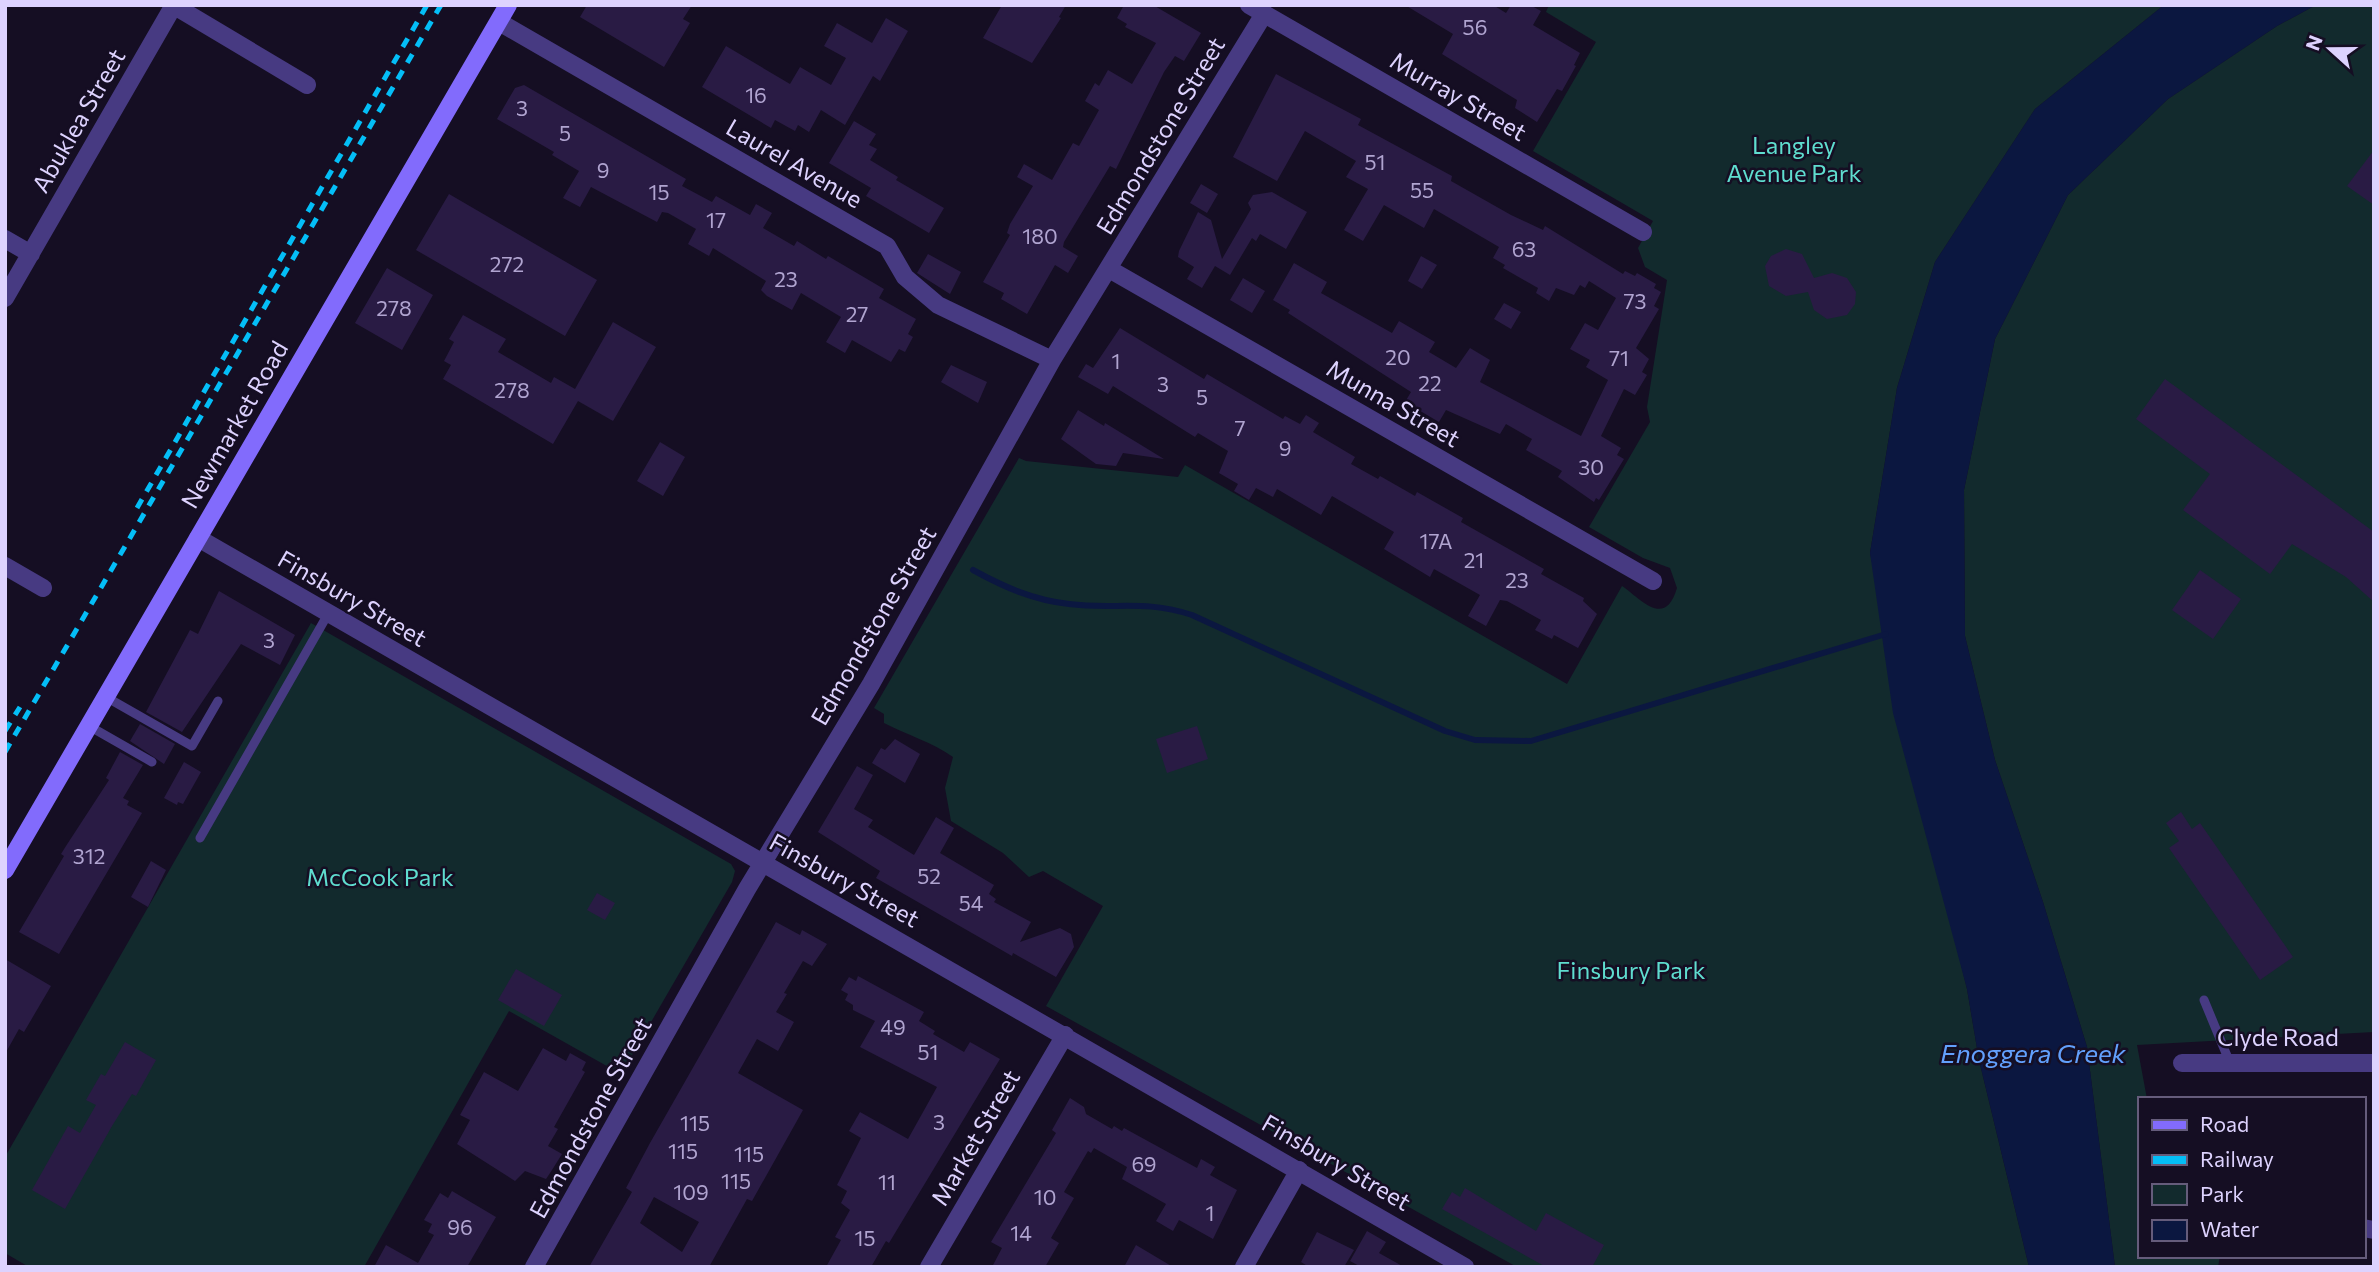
<svg xmlns="http://www.w3.org/2000/svg" width="2379" height="1272" font-family="Commissioner,sans-serif">
<rect width="100%" height="100%" fill="#150e23"/>
<path fill="#122a2d" d="M 1549,5 L 2164,5 L 2035,109 L 1935,262 L 1897,388 L 1870,553 L 1939,875 L 1967,989 L 1979,1060 L 2029,1267 L 1517,1267 L 1046,1006 L 1103,906 L 1043,871 L 1029,877 L 1003,853 L 951,821 L 945,788 L 953,757 C 932,742 907,735 884,723 L 884,714 L 874,708 L 1019,458 L 1026,461 L 1178,477 L 1185,465 L 1567,684 L 1622,586 C 1641,599 1665,629 1677,588 L 1670,568 L 1643,558 L 1589,527 L 1650,422 L 1647,407 L 1667,280 L 1645,267 L 1638,248 L 1653,221 L 1533,151 L 1596,42 L 1546,12 Z
M 2316,5 L 2374,5 L 2374,1032 L 2137,1045 L 2147,1099 L 2139,1099 L 2139,1256 L 2220,1256 L 2218,1267 L 2115,1267 L 2087,1047 L 2043,902 L 1995,760 L 1965,636 L 1964,490 L 1995,339 L 2068,195 L 2168,99 L 2277,26 Z
M 311,623 L 731,864 L 735,871 L 732,882 L 621,1074 L 509,1011 L 364,1267 L 29,1267 L 5,1253 L 5,1157 Z"/>
<path fill="#0b1740" d="M 2164,5 L 2316,5 L 2277,26 L 2168,99 L 2068,195 L 1995,339 L 1964,490 L 1965,636 L 1995,760 L 2043,902 L 2087,1047 L 2115,1267 L 2029,1267 L 1979,1060 L 1967,989 L 1893,713 L 1870,553 L 1897,388 L 1935,262 L 2035,109 Z"/>
<g fill="none" stroke-linecap="round" stroke-linejoin="round">
<path stroke="#0b1740" stroke-width="6" d="M 973,570 C 1004,587 1033,600 1069,604 C 1115,610 1143,599 1192,615 L 1445,731 L 1475,740 L 1531,741 L 1886,634"/>
</g>
<path fill="#291b44" fill-rule="evenodd" d="M 587,5 L 692,5 L 683,19 L 690,23 L 664,67 L 580,17 Z
M 1002,5 L 1066,5 L 1059,17 L 1061,18 L 1032,63 L 983,38 Z
M 1124,5 L 1153,5 L 1201,33 L 1184,61 L 1175,56 L 1164,72 L 1116,169 L 1110,166 L 1064,242 L 1063,247 L 1078,256 L 1068,273 L 1055,265 L 1027,314 L 1001,299 L 1004,293 L 983,282 L 1010,235 L 1007,233 L 1010,224 L 1033,186 L 1017,177 L 1024,164 L 1052,180 L 1073,143 L 1079,146 L 1099,110 L 1085,101 L 1095,83 L 1099,86 L 1108,70 L 1132,84 L 1156,43 L 1125,27 L 1127,24 L 1117,18 Z
M 1405,5 L 1493,5 L 1506,13 L 1511,5 L 1530,5 L 1541,11 L 1533,25 L 1580,53 L 1574,65 L 1576,66 L 1562,91 L 1557,89 L 1537,122 L 1515,108 L 1517,100 L 1442,54 L 1453,34 Z
M 886,18 L 908,31 L 880,81 L 873,76 L 845,125 L 821,110 L 809,132 L 798,125 L 795,131 L 775,120 L 771,128 L 702,87 L 726,46 L 790,84 L 800,67 L 831,85 L 846,58 L 824,46 L 837,23 L 872,43 Z
M 1276,74 L 1361,119 L 1358,125 L 1452,176 L 1451,181 L 1511,215 L 1543,230 L 1545,226 L 1623,274 L 1625,271 L 1635,276 L 1637,273 L 1656,284 L 1654,288 L 1661,292 L 1654,306 L 1659,309 L 1636,348 L 1649,359 L 1642,372 L 1647,375 L 1635,395 L 1624,389 L 1601,436 L 1621,448 L 1617,455 L 1624,459 L 1599,500 L 1596,498 L 1594,502 L 1558,477 L 1562,471 L 1526,450 L 1532,439 L 1506,424 L 1500,434 L 1446,410 L 1439,422 L 1405,402 L 1411,392 L 1288,313 L 1290,310 L 1273,300 L 1294,263 L 1327,282 L 1321,293 L 1392,333 L 1399,321 L 1435,342 L 1429,352 L 1456,368 L 1470,348 L 1490,360 L 1480,382 L 1581,436 L 1608,380 L 1586,367 L 1590,360 L 1570,349 L 1585,323 L 1598,330 L 1616,298 L 1589,281 L 1585,288 L 1580,285 L 1574,295 L 1556,288 L 1549,301 L 1536,293 L 1538,288 L 1503,268 L 1505,265 L 1493,258 L 1499,247 L 1434,209 L 1424,228 L 1384,205 L 1363,241 L 1344,230 L 1368,189 L 1346,177 L 1356,161 L 1305,131 L 1277,181 L 1233,157 Z
M 524,85 L 686,179 L 682,186 L 712,202 L 716,196 L 750,215 L 756,204 L 772,213 L 763,228 L 794,246 L 797,241 L 826,259 L 828,256 L 884,289 L 879,298 L 916,319 L 908,334 L 913,337 L 905,352 L 899,349 L 891,362 L 852,340 L 845,353 L 826,342 L 841,317 L 801,293 L 792,310 L 767,296 L 761,290 L 766,281 L 713,248 L 709,256 L 688,244 L 696,229 L 668,213 L 662,212 L 657,222 L 591,187 L 580,207 L 563,198 L 579,171 L 552,155 L 554,152 L 497,119 L 515,88 Z
M 854,121 L 876,134 L 869,145 L 877,149 L 870,160 L 898,177 L 896,180 L 944,208 L 929,233 L 866,196 L 871,188 L 829,163 Z
M 2374,150 L 2374,205 L 2347,186 Z
M 1201,184 L 1218,194 L 1207,213 L 1190,203 Z
M 1272,192 L 1307,212 L 1286,249 L 1260,234 L 1256,241 L 1252,238 L 1230,275 L 1215,266 L 1202,288 L 1187,279 L 1194,267 L 1178,257 L 1179,251 L 1198,212 L 1211,220 L 1222,259 L 1251,209 L 1248,203 L 1253,195 Z
M 449,194 L 597,280 L 565,336 L 416,250 Z
M 1786,249 L 1802,254 L 1814,278 L 1832,273 L 1847,278 L 1856,292 L 1855,304 L 1847,315 L 1827,319 L 1814,310 L 1808,292 L 1786,296 L 1769,286 L 1765,266 L 1771,256 Z
M 928,254 L 961,272 L 950,294 L 917,273 Z
M 1421,256 L 1437,265 L 1422,289 L 1408,281 Z
M 387,268 L 433,295 L 402,350 L 355,323 Z
M 1243,278 L 1265,291 L 1252,313 L 1230,300 Z
M 1504,303 L 1521,312 L 1511,329 L 1494,319 Z
M 463,315 L 506,339 L 498,352 L 551,383 L 554,377 L 575,389 L 613,322 L 656,347 L 613,421 L 578,401 L 553,444 L 443,379 L 451,365 L 444,361 L 454,342 L 449,339 Z
M 1120,328 L 1204,379 L 1207,374 L 1283,419 L 1285,416 L 1300,424 L 1306,415 L 1319,423 L 1313,432 L 1355,457 L 1351,464 L 1378,479 L 1380,476 L 1415,496 L 1417,492 L 1463,518 L 1461,522 L 1544,569 L 1541,574 L 1584,598 L 1583,601 L 1597,614 L 1578,648 L 1554,635 L 1552,639 L 1535,630 L 1541,620 L 1507,601 L 1500,600 L 1486,626 L 1468,616 L 1480,595 L 1434,569 L 1430,577 L 1384,549 L 1394,532 L 1332,496 L 1321,515 L 1277,489 L 1273,497 L 1256,488 L 1249,500 L 1234,491 L 1238,484 L 1219,473 L 1228,451 L 1198,433 L 1195,437 L 1113,386 L 1108,394 L 1078,377 L 1086,364 L 1093,368 Z
M 951,365 L 987,382 L 978,403 L 941,382 Z
M 2165,379 L 2374,532 L 2374,602 L 2346,577 L 2292,544 L 2270,574 L 2183,510 L 2210,474 L 2136,419 Z
M 1078,410 L 1104,426 L 1105,423 L 1164,459 L 1123,453 L 1116,466 L 1096,464 L 1061,439 Z
M 660,442 L 685,457 L 663,496 L 637,481 Z
M 2200,570 L 2241,599 L 2213,639 L 2172,610 Z
M 219,591 L 295,635 L 280,665 L 241,644 L 182,732 L 146,712 L 190,630 L 198,634 Z
M 140,724 L 175,744 L 164,764 L 130,741 Z
M 1197,726 L 1208,759 L 1167,773 L 1156,739 Z
M 895,739 L 920,754 L 905,783 L 872,763 L 881,748 L 885,750 Z
M 120,752 L 143,765 L 123,798 L 129,801 L 127,805 L 142,813 L 59,954 L 19,932 L 64,856 L 61,854 L 66,846 L 109,780 L 106,778 Z
M 184,762 L 201,772 L 183,804 L 178,802 L 177,805 L 164,798 Z
M 857,766 L 873,775 L 854,809 L 873,820 L 868,827 L 914,855 L 936,817 L 954,828 L 940,853 L 994,885 L 989,894 L 996,899 L 994,902 L 1031,922 L 1020,942 L 1060,928 L 1071,934 L 1074,947 L 1056,977 L 1013,953 L 1012,956 L 876,878 L 880,871 L 818,832 Z
M 2181,812 L 2192,829 L 2200,823 L 2293,957 L 2260,980 L 2169,848 L 2179,841 L 2166,823 Z
M 151,861 L 166,870 L 148,907 L 131,897 Z
M 597,893 L 615,903 L 605,920 L 587,910 Z
M 776,922 L 800,935 L 802,930 L 827,944 L 812,966 L 803,961 L 784,993 L 787,994 L 776,1012 L 794,1022 L 778,1051 L 757,1039 L 738,1073 L 803,1110 L 752,1201 L 747,1199 L 709,1267 L 589,1267 L 632,1192 L 626,1188 L 650,1143 ZM 654,1197 L 699,1222 L 682,1252 L 640,1223 Z
M 5,959 L 51,986 L 24,1032 L 19,1029 L 5,1054 Z
M 516,969 L 562,995 L 544,1026 L 498,1000 Z
M 858,976 L 924,1012 L 919,1021 L 935,1031 L 933,1034 L 964,1052 L 970,1042 L 1000,1059 L 889,1243 L 886,1241 L 871,1267 L 826,1267 L 841,1240 L 835,1237 L 850,1210 L 841,1203 L 847,1191 L 837,1185 L 861,1138 L 849,1131 L 860,1112 L 908,1139 L 937,1087 L 860,1047 L 875,1021 L 853,1010 L 853,1005 L 845,1000 L 848,994 L 841,990 L 849,977 L 856,981 Z
M 125,1042 L 156,1060 L 136,1096 L 132,1094 L 112,1126 L 65,1209 L 32,1190 L 68,1126 L 80,1133 L 96,1105 L 86,1100 L 101,1074 L 105,1076 Z
M 543,1048 L 566,1061 L 570,1053 L 586,1062 L 582,1070 L 585,1072 L 554,1127 L 558,1129 L 548,1146 L 562,1154 L 552,1170 L 546,1179 L 525,1171 L 515,1181 L 457,1144 L 470,1120 L 460,1115 L 484,1072 L 518,1091 Z
M 1070,1098 L 1084,1107 L 1086,1114 L 1112,1129 L 1114,1126 L 1122,1131 L 1124,1128 L 1197,1168 L 1201,1159 L 1215,1167 L 1210,1175 L 1237,1190 L 1213,1239 L 1179,1220 L 1173,1231 L 1156,1221 L 1166,1204 L 1122,1179 L 1127,1167 L 1094,1148 L 1091,1153 L 1088,1151 L 1064,1192 L 1074,1198 L 1051,1238 L 1059,1243 L 1045,1267 L 992,1267 L 1002,1248 L 991,1242 L 1056,1133 L 1052,1130 Z
M 1465,1188 L 1536,1231 L 1546,1213 L 1604,1245 L 1592,1267 L 1546,1267 L 1442,1209 L 1452,1192 L 1460,1197 Z
M 452,1191 L 496,1217 L 467,1267 L 374,1267 L 386,1245 L 418,1263 L 434,1235 L 428,1232 L 432,1224 L 424,1220 L 440,1193 L 448,1198 Z
M 1367,1231 L 1386,1242 L 1379,1253 L 1404,1267 L 1361,1267 L 1350,1261 Z
M 1317,1232 L 1354,1250 L 1344,1267 L 1309,1267 L 1301,1262 Z
M 1136,1245 L 1173,1267 L 1124,1267 Z"/>
<g fill="none" stroke-linecap="round" stroke-linejoin="round">
<path stroke="#473a82" stroke-width="9" d="M 106,697 L 192,746 L 218,701
M 89,726 L 152,762
M 200,838 L 328,614
M 2204,1000 L 2230,1063"/>
<path stroke="#473a82" stroke-width="18" d="M 173,5 L 307,85
M 1249,5 L 1643,232
M 499,22 L 887,246 L 905,277 L 938,305 L 1052,360
M 5,239 L 31,254
M 1109,269 L 1653,581
M 5,298 L 174,5
M 198,538 C 620,783 1045,1021 1465,1267
M 5,566 L 43,588
M 2182,1063 L 2374,1063
M 2363,1228 L 2374,1230
M 534,1267 L 747,889 L 871,684 L 1052,360 L 1264,14
M 929,1267 L 1065,1035
M 1244,1267 L 1299,1170"/>
<path stroke="#826bfc" stroke-width="18" d="M 5,870 L 508,5"/>
<path stroke="#04bef7" stroke-width="5" stroke-dasharray="10 9" stroke-linecap="butt" d="M 137,508 L 427,5
M 5,731 L 20,707
M 5,752 L 441,5"/>
</g>
<g text-anchor="middle" stroke-width="5" stroke-linejoin="round" paint-order="stroke">
<g font-size="21" fill="#b0a4d0">
<text x="1475" y="35">56</text>
<text x="756" y="103">16</text>
<text x="522" y="116">3</text>
<text x="565" y="141">5</text>
<text x="1375" y="170">51</text>
<text x="603" y="178">9</text>
<text x="1422" y="198">55</text>
<text x="659" y="200">15</text>
<text x="716" y="228">17</text>
<text x="1040" y="244">180</text>
<text x="1524" y="257">63</text>
<text x="507" y="272">272</text>
<text x="786" y="287">23</text>
<text x="1635" y="309">73</text>
<text x="394" y="316">278</text>
<text x="857" y="322">27</text>
<text x="1398" y="365">20</text>
<text x="1619" y="366">71</text>
<text x="1116" y="369">1</text>
<text x="1430" y="391">22</text>
<text x="1163" y="392">3</text>
<text x="512" y="398">278</text>
<text x="1202" y="405">5</text>
<text x="1240" y="436">7</text>
<text x="1285" y="456">9</text>
<text x="1591" y="475">30</text>
<text x="1436" y="549">17A</text>
<text x="1474" y="568">21</text>
<text x="1517" y="588">23</text>
<text x="269" y="648">3</text>
<text x="89" y="864">312</text>
<text x="929" y="884">52</text>
<text x="971" y="911">54</text>
<text x="893" y="1035">49</text>
<text x="928" y="1060">51</text>
<text x="939" y="1130">3</text>
<text x="695" y="1131">115</text>
<text x="683" y="1159">115</text>
<text x="749" y="1162">115</text>
<text x="1144" y="1172">69</text>
<text x="736" y="1189">115</text>
<text x="887" y="1190">11</text>
<text x="691" y="1200">109</text>
<text x="1045" y="1205">10</text>
<text x="1210" y="1221">1</text>
<text x="460" y="1235">96</text>
<text x="1021" y="1241">14</text>
<text x="865" y="1246">15</text>
</g>
<g font-size="24" fill="#ddd2fe" stroke="#150e23">
<text transform="translate(1458 97) rotate(30)" y="8">Murray Street</text>
<text transform="translate(79 121) rotate(-60)" y="8">Abuklea Street</text>
<text transform="translate(1161 136) rotate(-59)" y="8">Edmondstone Street</text>
<text transform="translate(794 164) rotate(30)" y="8">Laurel Avenue</text>
<text transform="translate(1393 404) rotate(30)" y="8">Munna Street</text>
<text transform="translate(235 425) rotate(-60)" y="8">Newmarket Road</text>
<text transform="translate(352 599) rotate(30)" y="8">Finsbury Street</text>
<text transform="translate(874 626) rotate(-60)" y="8">Edmondstone Street</text>
<text transform="translate(844 881) rotate(29)" y="8">Finsbury Street</text>
<text x="2278" y="1046">Clyde Road</text>
<text transform="translate(591 1118) rotate(-61)" y="8">Edmondstone Street</text>
<text transform="translate(976 1138) rotate(-60)" y="8">Market Street</text>
<text transform="translate(1336 1163) rotate(30)" y="8">Finsbury Street</text>
</g>
<g font-size="24" fill="#5fddcf" stroke="#150e23">
<text x="1794" y="154">Langley<tspan x="1794" dy="28">Avenue Park</tspan></text>
<text x="380" y="886">McCook Park</text>
<text x="1631" y="979">Finsbury Park</text>
</g>
<g font-size="26" font-style="italic" fill="#62a0fc" stroke="#150e23">
<text x="2033" y="1063">Enoggera Creek</text>
</g>
</g>
<rect width="2379" height="1272" fill="none" stroke="#ddd2fe" stroke-width="14"/>
<rect x="2138" y="1097" width="228" height="161" fill="#150e23" stroke="#655c7b" stroke-width="2"/>
<rect x="2152" y="1120" width="35" height="10" fill="#826bfc" stroke="#655c7b" stroke-width="2"/>
<text x="2200" y="1132" font-size="21" fill="#ddd2fe">Road</text>
<rect x="2152" y="1155" width="35" height="10" fill="#04bef7" stroke="#655c7b" stroke-width="2"/>
<text x="2200" y="1167" font-size="21" fill="#ddd2fe">Railway</text>
<rect x="2152" y="1184" width="35" height="21" fill="#122a2d" stroke="#655c7b" stroke-width="2"/>
<text x="2200" y="1202" font-size="21" fill="#ddd2fe">Park</text>
<rect x="2152" y="1220" width="35" height="21" fill="#0b1740" stroke="#655c7b" stroke-width="2"/>
<text x="2200" y="1237" font-size="21" fill="#ddd2fe">Water</text>
<g transform="translate(2330 49) rotate(291)" stroke="#150e23" stroke-width="5" paint-order="stroke">
<path d="M0-5L12 26L0 18L-12 26Z" fill="#ddd2fe"/>
<text y="-10" font-size="19" font-weight="bold" text-anchor="middle" fill="#ddd2fe">N</text>
</g>
</svg>
